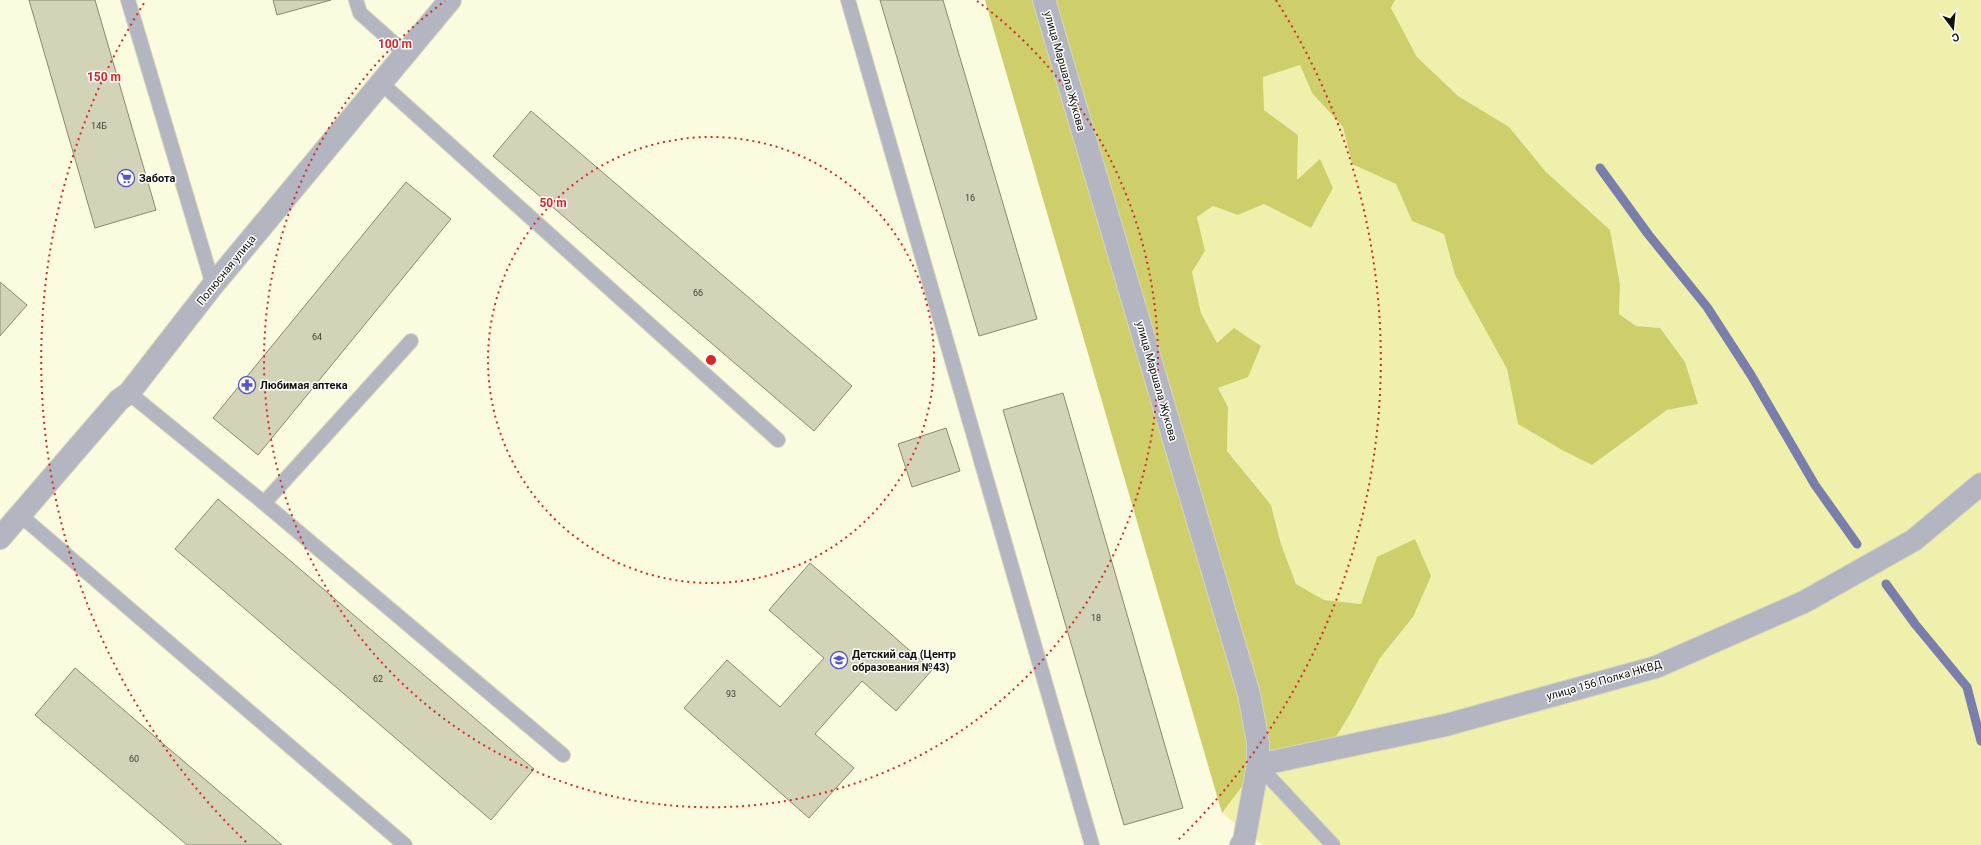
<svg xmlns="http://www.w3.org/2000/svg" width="1981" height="845" font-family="Roboto,sans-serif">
<rect width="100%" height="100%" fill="#fbfbdf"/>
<path fill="#eff0ac" d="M 1395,0 L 1981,0 L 1981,845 L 1263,845 L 1222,813 L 1258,765 L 1350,714 L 1380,658 L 1413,617 L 1377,557 L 1361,604 L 1324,600 L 1296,584 L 1281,544 L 1271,505 L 1227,451 L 1228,407 L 1218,388 L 1248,377 L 1217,343 L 1201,313 L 1192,272 L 1205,251 L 1197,217 L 1213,206 L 1238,215 L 1264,204 L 1311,228 L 1297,181 L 1298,135 L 1264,110 L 1263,77 L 1300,65 L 1312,93 L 1343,127 L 1352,164 L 1396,184 L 1412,221 L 1444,234 L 1455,275 L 1507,369 L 1518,424 L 1562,450 L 1592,465 L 1667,410 L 1698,404 L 1660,328 L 1636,326 L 1619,314 L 1620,285 L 1546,172 L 1509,128 L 1458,96 L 1417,57 L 1391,8 Z"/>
<path fill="#cece6a" d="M 985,0 L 1395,0 L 1391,8 L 1417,57 L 1458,96 L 1509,127 L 1546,172 L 1610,230 L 1620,285 L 1619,314 L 1636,326 L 1660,328 L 1685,362 L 1698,404 L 1667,410 L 1592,465 L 1562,450 L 1518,424 L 1507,369 L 1455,275 L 1444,234 L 1412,221 L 1396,184 L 1352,164 L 1343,127 L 1312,93 L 1300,65 L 1263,77 L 1264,110 L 1298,135 L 1297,180 L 1320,159 L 1333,188 L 1311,228 L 1264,204 L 1238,215 L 1213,206 L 1197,217 L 1205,251 L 1192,272 L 1201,313 L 1217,343 L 1234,328 L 1261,346 L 1248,377 L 1218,388 L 1228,407 L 1227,451 L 1271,505 L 1281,544 L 1296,584 L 1324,600 L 1361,604 L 1377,557 L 1415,539 L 1431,576 L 1413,617 L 1380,658 L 1350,714 L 1327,751 L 1258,765 L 1222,813 Z"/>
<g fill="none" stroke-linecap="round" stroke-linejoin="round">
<path stroke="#797eab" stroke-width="9" d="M 1600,168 L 1648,234 L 1707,307 L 1751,375 L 1815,485 L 1857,544
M 1886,584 L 1915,624 L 1967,687 L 1981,741"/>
</g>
<path fill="#d2d3b7" stroke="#898970" d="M 29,0 L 95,0 L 156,210 L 95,228 Z
M 273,0 L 331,0 L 277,15 Z
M 880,0 L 943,0 L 1037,319 L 979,336 Z
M 531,111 L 852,386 L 814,431 L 493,156 Z
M 406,182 L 451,219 L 258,455 L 213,418 Z
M 0,282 L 27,305 L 0,336 Z
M 1063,393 L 1183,808 L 1124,825 L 1003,410 Z
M 946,428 L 960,471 L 912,487 L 898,444 Z
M 218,499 L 534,769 L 491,820 L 175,549 Z
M 810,563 L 932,670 L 896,711 L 862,681 L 815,734 L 854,768 L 809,818 L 684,708 L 727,660 L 780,707 L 824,658 L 769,610 Z
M 75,668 L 154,736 L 282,845 L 187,845 L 35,715 Z"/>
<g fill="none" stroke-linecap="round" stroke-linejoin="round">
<g stroke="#d6d6bd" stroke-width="16">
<path id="service" d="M 128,0 L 213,285
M 356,0 L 360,13 L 406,54
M 848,0 L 1092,845
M 381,83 L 778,440
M 129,393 L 264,503 L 563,755
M 264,503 L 411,341
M 20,515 L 405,845
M 1258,765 L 1333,845"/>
</g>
<g stroke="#d6d6bd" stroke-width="24">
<path id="minor" d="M 1044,0 L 1249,694 L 1258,743 L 1258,765 L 1244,841 L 1241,845
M 0,538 L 119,400 L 129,393 L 213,285 L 450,0
M 1258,765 L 1446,725 L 1656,667 L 1804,602 L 1914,540 L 1981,484"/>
</g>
<use href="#service" stroke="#b3b5c0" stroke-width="14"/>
<use href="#minor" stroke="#b3b5c0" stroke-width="22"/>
</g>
<g fill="none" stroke="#d62828" stroke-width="2" stroke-dasharray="2 4">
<circle cx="711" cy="360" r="223"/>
<path d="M977 1A447 447 0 1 1 445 1"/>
<path d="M246 842A670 670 0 0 1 146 0M1276 0A670 670 0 0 1 1176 842"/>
</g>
<defs>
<g id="supermarket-ring" transform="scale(0.9)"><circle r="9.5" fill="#fff" stroke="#55c" stroke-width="1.5"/><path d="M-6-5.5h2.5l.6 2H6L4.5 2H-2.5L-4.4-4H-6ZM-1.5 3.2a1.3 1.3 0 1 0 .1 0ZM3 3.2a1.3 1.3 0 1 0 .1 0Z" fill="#55c"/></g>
<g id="pharmacy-ring" transform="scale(0.9)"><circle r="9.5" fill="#fff" stroke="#55c" stroke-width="1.5"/><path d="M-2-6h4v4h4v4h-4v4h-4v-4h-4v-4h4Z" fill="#55c"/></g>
<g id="school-ring" transform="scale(0.9)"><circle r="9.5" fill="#fff" stroke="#55c" stroke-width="1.5"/><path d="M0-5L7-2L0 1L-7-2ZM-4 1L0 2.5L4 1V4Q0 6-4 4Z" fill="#55c"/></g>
</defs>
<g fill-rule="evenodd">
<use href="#supermarket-ring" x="126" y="178"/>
<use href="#pharmacy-ring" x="247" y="385"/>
<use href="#school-ring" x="839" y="660"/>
</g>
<g text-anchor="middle" stroke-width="3" stroke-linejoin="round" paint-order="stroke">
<g font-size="9" fill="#414234">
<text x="99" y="129">14Б</text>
<text x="970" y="201">16</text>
<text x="698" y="296">66</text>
<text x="317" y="340">64</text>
<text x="1096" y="621">18</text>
<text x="378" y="682">62</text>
<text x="731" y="697">93</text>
<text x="134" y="762">60</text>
</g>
<g font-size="11" fill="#111108" stroke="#fff">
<text transform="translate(1065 71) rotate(74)" y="4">улица Маршала Жукова</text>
<text transform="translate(226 270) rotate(-51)" y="4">Полюсная улица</text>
<text transform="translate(1157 381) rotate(74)" y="4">улица Маршала Жукова</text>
<text transform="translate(1604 680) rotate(-16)" y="4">улица 156 Полка НКВД</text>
</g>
<g font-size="11" font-weight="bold" fill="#111108" stroke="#fff" text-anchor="start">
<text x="139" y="182">Забота</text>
<text x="260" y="389">Любимая аптека</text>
<text x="852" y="658">Детский сад (Центр<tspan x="852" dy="13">образования №43)</tspan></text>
</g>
</g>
<circle cx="711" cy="360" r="6" fill="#d62828" stroke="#fff" stroke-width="2"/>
<g font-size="12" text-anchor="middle" font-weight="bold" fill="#d62828" stroke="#fff" stroke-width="3" stroke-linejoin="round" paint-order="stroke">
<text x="395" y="48">100 m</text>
<text x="104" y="81">150 m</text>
<text x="553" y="207">50 m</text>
</g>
<g transform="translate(1953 28) rotate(164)" stroke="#ffffff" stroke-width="3" paint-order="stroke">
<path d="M0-3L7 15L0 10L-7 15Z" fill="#111108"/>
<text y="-6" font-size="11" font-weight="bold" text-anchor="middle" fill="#111108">С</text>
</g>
</svg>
